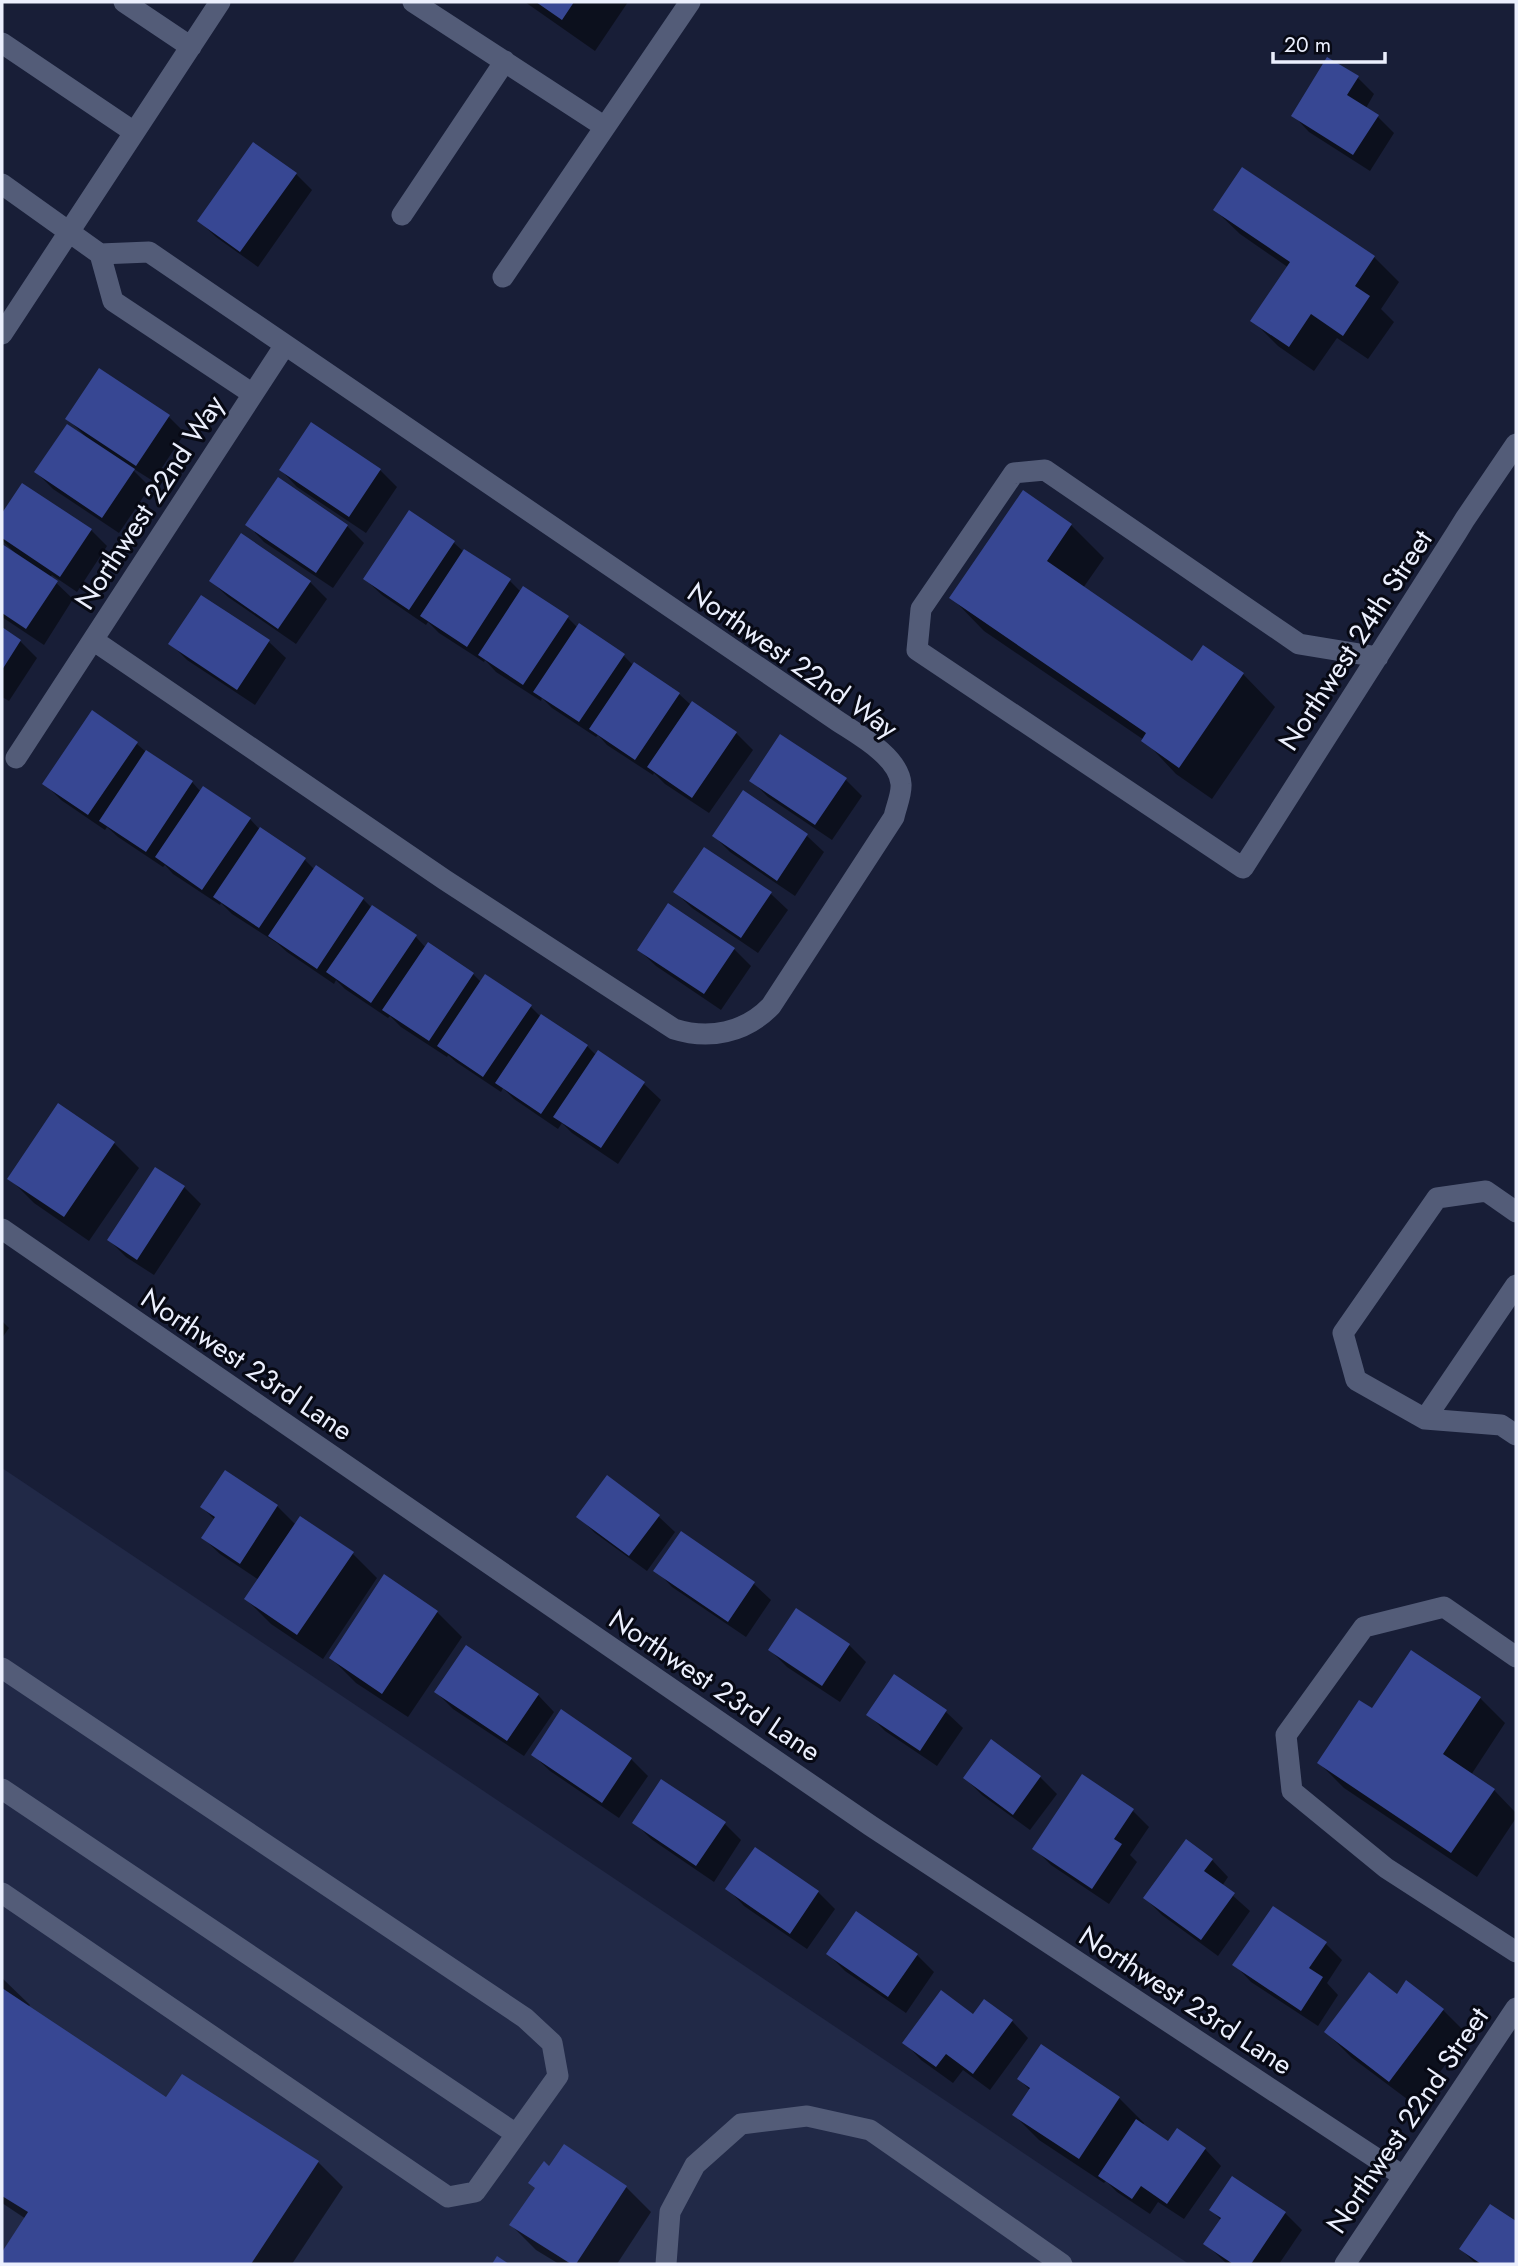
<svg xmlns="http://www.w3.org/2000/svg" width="1518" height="2266" font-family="Jost,sans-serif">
<rect width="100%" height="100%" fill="#181e37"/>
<path fill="#212947" d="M 2,1468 L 1189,2264 L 2,2264 Z"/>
<path fill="#0007" d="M 525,2 L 628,2 L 595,51 Z
M 1358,78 L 1374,94 L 1366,108 L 1377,116 L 1394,133 L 1370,171 L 1309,132 L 1293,115 Z
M 296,174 L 312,190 L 258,267 L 216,237 L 199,221 Z
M 1215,210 L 1374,257 L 1399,282 L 1381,309 L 1394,322 L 1368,359 L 1337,338 L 1314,371 L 1278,346 L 1253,321 L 1289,268 L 1240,234 Z
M 169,417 L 185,433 L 153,481 L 134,469 L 133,470 L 150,487 L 119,533 L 53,489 L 36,472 L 85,436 L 68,419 Z
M 311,425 L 380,470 L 397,487 L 366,533 L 297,487 L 281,470 Z
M 23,485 L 91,530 L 107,546 L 77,592 L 52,575 L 50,577 L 73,599 L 44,645 L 2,617 L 2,546 L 13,554 L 14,552 L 2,540 L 2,517 Z
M 1024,493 L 1071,525 L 1104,558 L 1083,588 L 1192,663 L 1243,674 L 1275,707 L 1212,799 L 1176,774 L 1144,740 L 984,631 L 952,598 Z
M 248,525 L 347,526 L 364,543 L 333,588 L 264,542 Z
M 453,542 L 464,552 L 510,581 L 521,592 L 568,618 L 578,628 L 624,656 L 634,666 L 679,694 L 691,705 L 736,733 L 753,750 L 709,813 L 665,784 L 654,773 L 653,775 L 607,745 L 598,735 L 596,737 L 552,708 L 542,698 L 541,701 L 496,672 L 485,660 L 484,662 L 439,633 L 428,622 L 426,625 L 382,595 L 365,579 Z
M 211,581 L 310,582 L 327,599 L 296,644 L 228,597 Z
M 201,597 L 269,642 L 286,658 L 255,705 L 187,660 L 170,643 Z
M 2,630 L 20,641 L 37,658 L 9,701 L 2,697 Z
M 137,744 L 146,752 L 192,782 L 201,792 L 204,788 L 250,819 L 261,831 L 305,860 L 315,870 L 363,899 L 372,908 L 416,937 L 426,948 L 473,974 L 481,982 L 485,976 L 531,1007 L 541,1017 L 587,1046 L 597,1056 L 599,1053 L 644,1084 L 661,1100 L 618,1164 L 572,1133 L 562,1123 L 558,1129 L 514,1099 L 503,1088 L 501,1092 L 456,1062 L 448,1055 L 447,1057 L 401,1027 L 390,1016 L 388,1018 L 345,989 L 336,980 L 334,984 L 287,952 L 277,943 L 232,914 L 221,903 L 220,905 L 173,874 L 165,865 L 163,867 L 118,837 L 107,827 L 105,830 L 61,800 L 44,783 Z
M 751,780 L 846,780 L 862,796 L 832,840 L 768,797 Z
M 743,793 L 807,836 L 824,852 L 795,896 L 730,852 L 714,836 Z
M 705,849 L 771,894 L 788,910 L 758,953 L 692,908 L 675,892 Z
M 734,949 L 751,966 L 721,1010 L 656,966 L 639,950 Z
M 114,1143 L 139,1168 L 89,1241 L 34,1203 L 9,1178 Z
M 184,1187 L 201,1204 L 154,1275 L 126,1257 L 109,1240 Z
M 2,1321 L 9,1328 L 2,1338 Z
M 225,1472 L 277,1506 L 296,1525 L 352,1553 L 377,1578 L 323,1659 L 271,1624 L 246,1599 L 259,1580 L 220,1554 L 203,1538 L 215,1520 L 202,1507 Z
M 578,1516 L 658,1516 L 675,1532 L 647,1571 L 595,1533 Z
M 681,1533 L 754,1584 L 771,1600 L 746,1637 L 672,1587 L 656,1570 Z
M 796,1610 L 849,1645 L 866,1662 L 840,1702 L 787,1667 L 770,1650 Z
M 437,1612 L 462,1637 L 408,1717 L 356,1683 L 331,1658 Z
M 895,1676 L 946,1712 L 963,1728 L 937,1766 L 885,1731 L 869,1715 Z
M 436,1692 L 538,1695 L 554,1712 L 524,1756 L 453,1709 Z
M 1480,1698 L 1505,1723 L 1471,1775 L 1494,1790 L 1516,1813 L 1516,1818 L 1477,1877 L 1344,1788 L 1319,1763 L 1373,1711 Z
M 991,1742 L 1040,1777 L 1057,1794 L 1030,1830 L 982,1795 L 965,1778 Z
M 533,1755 L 631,1759 L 648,1776 L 619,1818 L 550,1771 Z
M 1133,1811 L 1149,1827 L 1130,1855 L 1137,1862 L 1109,1904 L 1051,1865 L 1035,1849 Z
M 634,1822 L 725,1824 L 741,1840 L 714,1882 L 651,1839 Z
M 1212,1860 L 1228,1877 L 1222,1886 L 1250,1911 L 1218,1956 L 1162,1915 L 1145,1898 Z
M 728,1889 L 818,1892 L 835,1909 L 807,1949 L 744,1906 Z
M 1326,1944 L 1342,1960 L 1327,1983 L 1338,1995 L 1318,2026 L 1251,1982 L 1235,1965 Z
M 828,1954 L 917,1955 L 934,1972 L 906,2013 L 845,1971 Z
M 2,1978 L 30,2005 L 28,2008 L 166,2099 L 318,2162 L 343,2187 L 292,2264 L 2,2264 L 2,2255 L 26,2219 L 2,2203 Z
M 1443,2010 L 1468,2035 L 1415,2105 L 1351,2057 L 1326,2032 Z
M 974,2016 L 1012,2021 L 1028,2038 L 990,2090 L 963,2070 L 953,2083 L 921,2060 L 905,2043 Z
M 1019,2079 L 1119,2098 L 1144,2123 L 1142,2126 L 1169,2143 L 1205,2149 L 1221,2166 L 1184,2219 L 1158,2202 L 1150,2214 L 1117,2192 L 1106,2181 L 1104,2183 L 1039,2140 L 1014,2115 L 1030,2090 Z
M 550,2168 L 626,2187 L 651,2212 L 617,2264 L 559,2264 L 536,2250 L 511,2225 Z
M 1232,2178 L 1285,2213 L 1302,2230 L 1279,2264 L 1227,2264 L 1206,2244 L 1222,2221 L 1211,2210 Z
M 1491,2206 L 1516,2223 L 1516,2264 L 1476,2264 L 1461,2249 Z"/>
<path fill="#374793" d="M 536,2 L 574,2 L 562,20 Z
M 1327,57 L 1359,76 L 1347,95 L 1379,115 L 1353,155 L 1291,116 Z
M 253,142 L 297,173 L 240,252 L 197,221 Z
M 1242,167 L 1375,256 L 1355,286 L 1370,296 L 1343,336 L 1311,314 L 1289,347 L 1250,321 L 1290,262 L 1213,210 Z
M 99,368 L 170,415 L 136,466 L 65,419 Z
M 311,422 L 381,469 L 349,517 L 279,470 Z
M 67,424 L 135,469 L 102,518 L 34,472 Z
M 278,477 L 348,525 L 316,573 L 245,525 Z
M 22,483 L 92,529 L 60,577 L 2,538 L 2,513 Z
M 1023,490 L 1072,524 L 1047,561 L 1192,661 L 1203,645 L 1244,673 L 1179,768 L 1141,741 L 1146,733 L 949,598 Z
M 409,510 L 455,541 L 409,610 L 363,579 Z
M 241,533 L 311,581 L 278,629 L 209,581 Z
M 2,544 L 58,581 L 26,629 L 2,613 Z
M 464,549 L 511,579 L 467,647 L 420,616 Z
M 523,586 L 569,616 L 523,685 L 478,655 Z
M 201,595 L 270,640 L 237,690 L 168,644 Z
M 579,623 L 625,654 L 579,722 L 533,692 Z
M 2,627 L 21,640 L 2,670 Z
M 634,662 L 680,693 L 635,760 L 589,729 Z
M 692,701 L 737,732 L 692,798 L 647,767 Z
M 92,710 L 138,742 L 88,815 L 42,784 Z
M 780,734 L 847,778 L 815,825 L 749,781 Z
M 146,750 L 193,781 L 146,852 L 99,821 Z
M 203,786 L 251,818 L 202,890 L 155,857 Z
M 743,790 L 808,834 L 777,881 L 712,836 Z
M 260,827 L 306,858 L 259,928 L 213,897 Z
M 704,847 L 772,892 L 741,938 L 673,892 Z
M 316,865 L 364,898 L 317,969 L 268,936 Z
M 668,903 L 735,948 L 704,994 L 637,950 Z
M 372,905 L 417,935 L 371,1003 L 326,972 Z
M 428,942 L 474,973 L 429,1041 L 382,1010 Z
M 485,974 L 532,1005 L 483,1077 L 437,1046 Z
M 541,1014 L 588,1045 L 541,1114 L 495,1083 Z
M 598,1050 L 645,1082 L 601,1148 L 553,1117 Z
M 58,1103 L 115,1142 L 64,1217 L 7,1179 Z
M 155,1167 L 185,1186 L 137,1260 L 107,1240 Z
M 225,1470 L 278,1505 L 240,1564 L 201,1538 L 215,1517 L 200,1507 Z
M 607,1475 L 660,1515 L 629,1556 L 576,1517 Z
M 300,1516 L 354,1552 L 297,1635 L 244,1599 Z
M 681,1531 L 755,1582 L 728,1622 L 653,1571 Z
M 384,1574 L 438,1611 L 382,1694 L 329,1658 Z
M 796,1608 L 850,1644 L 822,1686 L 768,1650 Z
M 466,1645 L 539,1694 L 507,1741 L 434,1692 Z
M 1411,1650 L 1481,1697 L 1443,1754 L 1495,1789 L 1451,1853 L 1317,1763 L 1359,1700 L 1372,1708 Z
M 894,1674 L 947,1710 L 920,1751 L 866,1715 Z
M 561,1709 L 632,1758 L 602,1803 L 531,1755 Z
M 991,1739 L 1041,1776 L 1013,1815 L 963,1778 Z
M 1082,1774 L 1134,1809 L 1114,1839 L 1122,1844 L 1092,1889 L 1032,1849 Z
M 661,1779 L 726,1822 L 696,1866 L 632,1823 Z
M 1186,1839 L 1213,1859 L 1204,1871 L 1235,1893 L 1201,1940 L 1143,1898 Z
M 755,1847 L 819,1891 L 790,1934 L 725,1889 Z
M 1273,1906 L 1327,1942 L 1309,1968 L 1323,1977 L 1301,2011 L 1232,1965 Z
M 856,1911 L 918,1954 L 888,1997 L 826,1954 Z
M 1369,1972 L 1397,1994 L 1406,1980 L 1444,2009 L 1389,2082 L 1324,2032 Z
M 2,1988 L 166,2097 L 182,2074 L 319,2161 L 251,2264 L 2,2264 L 2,2252 L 28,2212 L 2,2196 Z
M 941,1990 L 973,2014 L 984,1999 L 1013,2020 L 973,2074 L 946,2054 L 936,2067 L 902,2043 Z
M 1041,2044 L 1120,2097 L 1079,2159 L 1012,2115 L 1030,2088 L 1017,2079 Z
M 1136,2119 L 1168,2141 L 1177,2128 L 1206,2148 L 1167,2204 L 1141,2186 L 1132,2199 L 1098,2176 Z
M 564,2144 L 627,2186 L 576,2264 L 571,2264 L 509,2225 L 535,2188 L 528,2183 L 544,2161 L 549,2166 Z
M 1232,2176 L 1286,2212 L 1251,2264 L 1233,2264 L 1203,2244 L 1221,2218 L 1209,2210 Z
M 1490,2204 L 1516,2221 L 1516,2264 L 1481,2264 L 1459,2249 Z
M 497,2256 L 509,2264 L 492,2264 Z"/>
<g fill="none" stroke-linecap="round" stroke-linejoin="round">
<path stroke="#535c78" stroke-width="21" d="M 124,2 L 191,47
M 413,2 L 605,127 L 503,277
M 2,43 L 134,132
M 605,127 L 690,2
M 2,184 L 100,254 L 149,252 L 839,722 C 859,735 899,757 901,784 C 902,794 896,807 894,817 L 771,1006 C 745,1033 709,1040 674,1029 L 445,880 L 93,640
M 402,215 L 505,61
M 100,254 L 113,301 L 253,394
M 2,334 L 220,2
M 1378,657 L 1299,644 L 1045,470 L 1014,473 L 921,609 L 917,650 L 1243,868 L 1457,532 L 1465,519 L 1516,444
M 16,758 L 285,345
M 1516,1212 L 1486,1191 L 1437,1198 L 1343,1333 L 1356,1380 L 1425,1419 L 1501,1425 L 1516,1435
M 2,1229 L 871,1826 L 1403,2176
M 1425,1419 L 1516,1285
M 1516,1657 L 1444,1607 L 1364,1627 L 1286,1735 L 1292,1791 L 1386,1868 L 1516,1952
M 2,1668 L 525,2018 L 552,2043 L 558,2076 L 475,2192 L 448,2197 L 2,1893
M 2,1789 L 516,2134
M 666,2264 L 670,2212 L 695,2165 L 741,2124 L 807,2116 L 870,2130 L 1062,2264
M 1345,2264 L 1516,2008"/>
</g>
<g text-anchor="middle" stroke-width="6" stroke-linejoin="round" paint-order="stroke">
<g font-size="28" fill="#ebeffd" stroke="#070914">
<text transform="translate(149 502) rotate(-57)" y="10">Northwest 22nd Way</text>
<text transform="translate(1355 640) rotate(-57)" y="10">Northwest 24th Street</text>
<text transform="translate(793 660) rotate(35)" y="10">Northwest 22nd Way</text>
<text transform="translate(247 1364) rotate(34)" y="10">Northwest 23rd Lane</text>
<text transform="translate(715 1685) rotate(34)" y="10">Northwest 23rd Lane</text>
<text transform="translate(1186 2000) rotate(33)" y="10">Northwest 23rd Lane</text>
<text transform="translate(1407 2120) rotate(-56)" y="10">Northwest 22nd Street</text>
</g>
</g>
<rect width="1518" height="2266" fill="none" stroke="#ebeffd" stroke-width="7"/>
<path d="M1273 52v10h112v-10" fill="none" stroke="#ebeffd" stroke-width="3.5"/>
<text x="1284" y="52" font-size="21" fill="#ebeffd" stroke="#070914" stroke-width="5" paint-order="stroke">20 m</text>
</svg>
